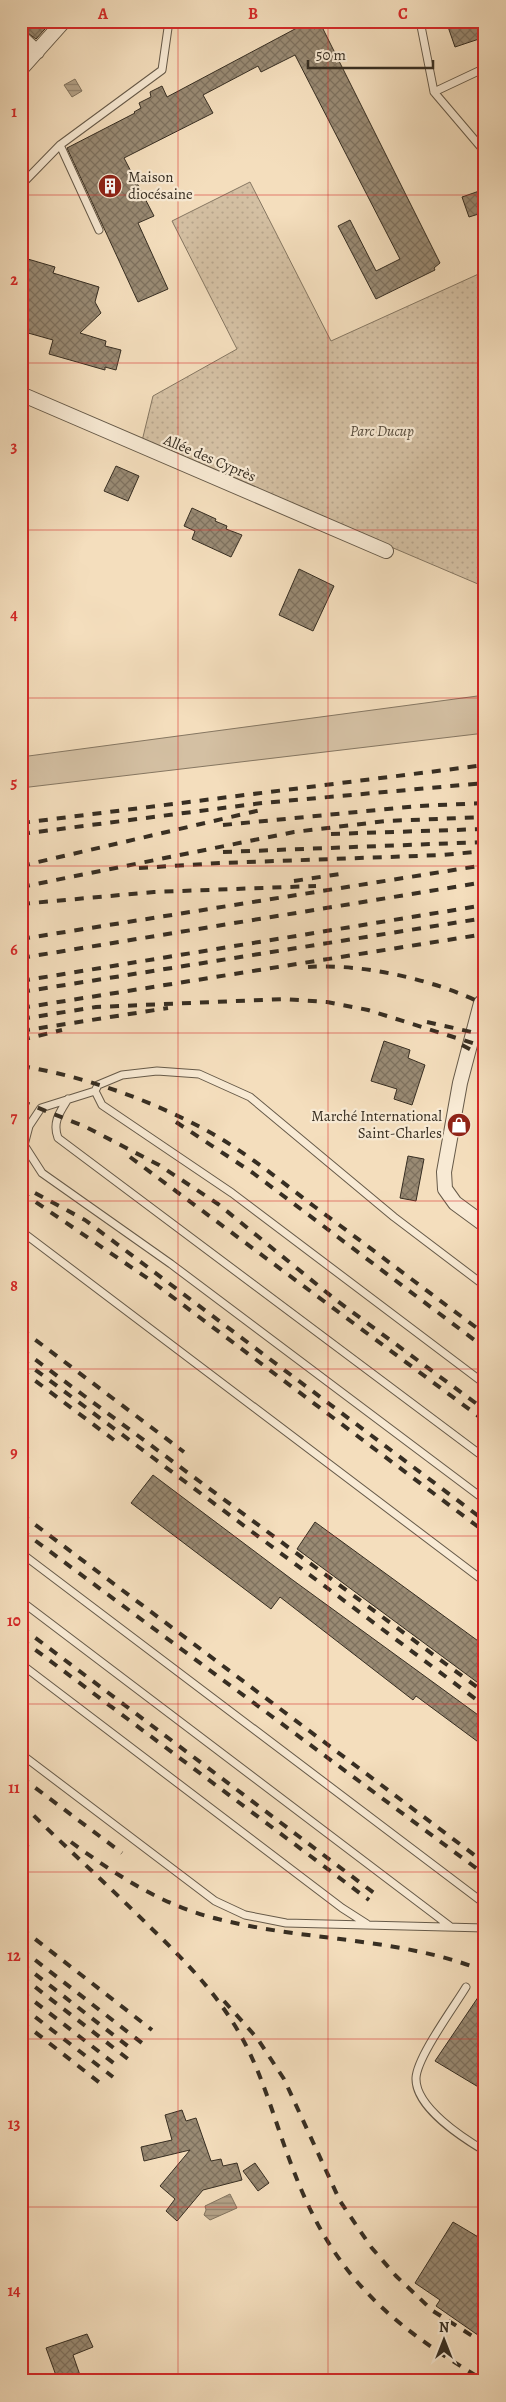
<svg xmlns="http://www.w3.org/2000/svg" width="506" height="2402" font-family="Alegreya,serif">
<defs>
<pattern id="park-dots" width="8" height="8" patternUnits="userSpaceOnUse" patternTransform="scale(1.25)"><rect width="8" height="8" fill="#d4c0a3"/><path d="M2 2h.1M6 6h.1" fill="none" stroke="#b7a58c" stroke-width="1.8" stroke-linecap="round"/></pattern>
<pattern id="water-rules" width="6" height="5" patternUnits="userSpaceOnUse" patternTransform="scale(1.25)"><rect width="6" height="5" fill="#b4a288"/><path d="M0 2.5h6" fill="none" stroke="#93846f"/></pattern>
<pattern id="building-cross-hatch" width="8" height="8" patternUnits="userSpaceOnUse" patternTransform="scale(1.25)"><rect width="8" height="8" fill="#998a73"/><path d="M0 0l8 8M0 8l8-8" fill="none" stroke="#7e715e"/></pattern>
</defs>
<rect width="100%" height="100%" fill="#f4debd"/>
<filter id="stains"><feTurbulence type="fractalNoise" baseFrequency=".004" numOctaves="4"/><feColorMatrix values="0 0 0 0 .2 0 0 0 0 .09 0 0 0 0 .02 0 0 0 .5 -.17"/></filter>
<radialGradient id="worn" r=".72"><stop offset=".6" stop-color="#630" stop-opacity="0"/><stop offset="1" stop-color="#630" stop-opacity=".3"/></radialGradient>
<path fill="#d4c0a3" stroke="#867762" d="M 485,695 L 485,733 L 21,788 L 21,757 Z"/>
<path fill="url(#park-dots)" stroke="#867762" d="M 250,182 L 331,341 L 483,272 L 485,587 L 142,441 L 153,396 L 237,349 L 172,221 Z"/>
<path fill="url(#water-rules)" stroke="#82745f" d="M 75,79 L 82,91 L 72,97 L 64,85 Z
M 230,2194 L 237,2208 L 210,2220 L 204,2215 L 206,2210 L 205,2206 Z"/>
<path fill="url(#building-cross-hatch)" stroke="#372e22" d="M 21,21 L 52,21 L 36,39 L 21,28 Z
M 310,21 L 314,29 L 321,25 L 440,263 L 434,268 L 435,270 L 376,299 L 338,226 L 350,220 L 376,271 L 400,259 L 295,55 L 261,72 L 258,66 L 203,95 L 213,113 L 124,158 L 154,216 L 138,223 L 168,289 L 138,302 L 67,148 L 135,113 L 134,112 L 141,108 L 139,103 L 151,97 L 150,92 L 162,86 L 167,97 Z
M 446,21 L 485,21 L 485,37 L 455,47 Z
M 485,189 L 485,212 L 469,217 L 462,197 Z
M 21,257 L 55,267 L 53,273 L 99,287 L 95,302 L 101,313 L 80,333 L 106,341 L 105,346 L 121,350 L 116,370 L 105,367 L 105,370 L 49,354 L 53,340 L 21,331 Z
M 116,466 L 139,476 L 128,501 L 104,491 Z
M 192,508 L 216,519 L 215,521 L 227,526 L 226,529 L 242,535 L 231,557 L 192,539 L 195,531 L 184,526 Z
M 299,569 L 334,586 L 313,631 L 279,615 Z
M 384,1041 L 410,1050 L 408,1058 L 425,1065 L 412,1105 L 394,1099 L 397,1089 L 371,1081 Z
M 408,1156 L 424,1159 L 416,1201 L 400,1198 Z
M 153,1475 L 294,1581 L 485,1720 L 485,1747 L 416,1696 L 413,1700 L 280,1597 L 271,1609 L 131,1503 Z
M 315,1522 L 485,1646 L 485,1688 L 297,1549 Z
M 485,1987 L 485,2091 L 435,2061 Z
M 182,2110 L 186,2121 L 196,2118 L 211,2161 L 221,2159 L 223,2166 L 237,2163 L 242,2180 L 203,2190 L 177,2221 L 166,2211 L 175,2199 L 160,2186 L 190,2150 L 144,2161 L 141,2147 L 172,2140 L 165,2115 Z
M 255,2163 L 269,2183 L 258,2191 L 243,2171 Z
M 453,2222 L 485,2241 L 485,2340 L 436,2306 L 440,2300 L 415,2283 Z
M 87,2334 L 93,2347 L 73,2355 L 82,2381 L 58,2381 L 46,2348 Z"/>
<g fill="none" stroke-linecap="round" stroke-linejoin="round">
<g stroke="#665a49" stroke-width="9">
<path id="service" d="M 420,21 L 434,92 L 485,152
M 434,92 L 485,68
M 21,185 L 60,145
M 99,230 L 60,145 L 162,70 L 169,21
M 95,1091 L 41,1108 L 29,1126 L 24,1145 L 42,1173 L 171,1264 L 485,1500
M 68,1099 C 60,1112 52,1122 58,1138 L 485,1458
M 21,1231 L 485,1582
M 485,1286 L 394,1217 L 250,1097 L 199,1074 L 157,1071 L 122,1075 L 98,1085 L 95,1091 L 102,1105 L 232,1193 L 485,1384
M 21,1553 L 485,1904
M 21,1601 L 451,1927
M 21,1664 L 342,1908 L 367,1924
M 21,1754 L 215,1901 L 245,1915 L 286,1923 L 485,1928
M 466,1987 C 454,2007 417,2057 416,2078 C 415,2107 463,2138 485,2151"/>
</g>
<g stroke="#665a49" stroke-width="16">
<path id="minor" d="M 21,37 L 37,52
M 21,69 L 64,21
M 21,394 L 386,551
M 485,1000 L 481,1003 L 460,1083 L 444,1172 L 445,1189 L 455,1203 L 485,1225"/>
</g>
<use href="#service" stroke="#f8ead4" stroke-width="7"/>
<use href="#minor" stroke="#f8ead4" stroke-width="14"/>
<path stroke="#372e22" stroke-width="4" stroke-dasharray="9 9" stroke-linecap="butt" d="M 21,823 L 485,765
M 223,825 L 418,806 L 485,803
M 21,834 L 262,803 L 485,783
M 331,834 L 485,829
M 223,852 L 485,842
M 21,866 L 265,809
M 139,868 L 221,863 L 443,855 L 485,851
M 294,881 L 346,873
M 21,887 L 294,832 L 386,821 L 485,817
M 21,904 L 154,892 L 316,886
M 21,939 L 485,865
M 21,958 L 485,882
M 308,967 C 361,963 437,980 485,1005
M 21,981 L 485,905
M 21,992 L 485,918
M 21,1008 L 485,934
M 21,1019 L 96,1007 L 284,999 L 327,1002 L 368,1010 L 485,1047
M 427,1022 L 485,1035
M 21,1031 L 168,1008
M 21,1040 L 62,1030
M 462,1045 L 485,1057
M 21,1066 C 82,1076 145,1098 200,1127 C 241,1148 278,1179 315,1207 C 372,1249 428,1292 485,1334
M 21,1101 L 86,1127 L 159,1165 L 218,1204 L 336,1300 L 485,1410
M 176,1122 L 253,1173 L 485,1348
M 130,1157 L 485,1421
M 21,1192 L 150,1280 L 485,1532
M 35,1193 L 85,1220 L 485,1521
M 21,1329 L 184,1452
M 21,1349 L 485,1693
M 21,1359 L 485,1706
M 21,1370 L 114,1440
M 21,1514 L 485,1863
M 21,1530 L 480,1871
M 21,1627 L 374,1893
M 21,1639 L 369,1900
M 21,1777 L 122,1853
M 21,1803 C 63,1845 108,1885 150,1927 C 179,1955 208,1984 230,2018 C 261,2064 273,2118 293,2169 C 333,2276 389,2324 485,2381
M 21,1842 L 33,1851
M 71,1842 C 116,1875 163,1906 218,1919 C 308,1942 395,1936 485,1971
M 21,1856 L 25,1859
M 21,1928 L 152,2030
M 21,1949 L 142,2043
M 21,1963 L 134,2051
M 21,1976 L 128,2059
M 21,1991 L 120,2068
M 224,2001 L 257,2038 L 284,2079 L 340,2201 L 371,2247 L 396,2276 L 433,2311 L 485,2344
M 21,2006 L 113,2077
M 21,2021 L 105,2087"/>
</g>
<path fill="none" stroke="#d62828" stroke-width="1" stroke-opacity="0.55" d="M 178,21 L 178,2381M 328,21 L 328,2381M 21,195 L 485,195M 21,363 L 485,363M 21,530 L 485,530M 21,698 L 485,698M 21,866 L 485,866M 21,1033 L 485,1033M 21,1201 L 485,1201M 21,1369 L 485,1369M 21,1536 L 485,1536M 21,1704 L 485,1704M 21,1872 L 485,1872M 21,2039 L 485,2039M 21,2207 L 485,2207"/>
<defs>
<g id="building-disc" transform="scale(1.25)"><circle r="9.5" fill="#8f2418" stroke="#f8ead4"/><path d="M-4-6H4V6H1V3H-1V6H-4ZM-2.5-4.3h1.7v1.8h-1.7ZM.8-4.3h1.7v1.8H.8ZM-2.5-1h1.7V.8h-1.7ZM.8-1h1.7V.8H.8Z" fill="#fff"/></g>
<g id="shop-disc" transform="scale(1.25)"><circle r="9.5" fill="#8f2418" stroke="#f8ead4"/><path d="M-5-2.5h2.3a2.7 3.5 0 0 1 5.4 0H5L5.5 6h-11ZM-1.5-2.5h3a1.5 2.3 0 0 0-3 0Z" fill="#fff"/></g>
</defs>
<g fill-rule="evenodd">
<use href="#building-disc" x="110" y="186"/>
<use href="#shop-disc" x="459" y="1125"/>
</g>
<g text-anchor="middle" stroke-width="4.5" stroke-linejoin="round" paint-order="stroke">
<g font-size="15" fill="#372e22" stroke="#f8ead4" text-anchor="start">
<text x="128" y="182">Maison<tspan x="128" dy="17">diocésaine</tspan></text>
<text x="442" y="1121" text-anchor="end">Marché International<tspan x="442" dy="17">Saint-Charles</tspan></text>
</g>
<g font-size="15" font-style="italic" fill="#564b3c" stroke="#f8ead4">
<text x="382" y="436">Parc Ducup</text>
</g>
<g font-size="15" fill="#372e22" stroke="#f8ead4">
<text transform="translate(210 458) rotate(23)" y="5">Allée des Cyprès</text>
</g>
</g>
<rect width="506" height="2402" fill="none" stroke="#f4debd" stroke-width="55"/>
<g transform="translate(444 2340)" stroke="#f8ead4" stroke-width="4" paint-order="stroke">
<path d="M0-4L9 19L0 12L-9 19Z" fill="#372e22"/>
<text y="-8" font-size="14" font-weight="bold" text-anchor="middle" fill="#372e22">N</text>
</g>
<path d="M308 60v8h125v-8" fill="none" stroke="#372e22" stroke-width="2.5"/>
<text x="316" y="60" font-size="15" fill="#372e22" stroke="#f8ead4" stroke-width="4" paint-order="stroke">50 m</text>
<rect x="28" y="28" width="450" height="2346" fill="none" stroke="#d62828" stroke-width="2"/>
<g font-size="16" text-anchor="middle" font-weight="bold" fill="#d62828">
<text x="103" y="19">A</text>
<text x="253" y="19">B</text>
<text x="403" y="19">C</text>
<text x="14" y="117">1</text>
<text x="14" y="285">2</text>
<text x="14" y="452">3</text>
<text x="14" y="620">4</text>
<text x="14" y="788">5</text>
<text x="14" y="955">6</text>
<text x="14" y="1123">7</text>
<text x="14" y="1291">8</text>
<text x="14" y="1458">9</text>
<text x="14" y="1626">10</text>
<text x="14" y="1793">11</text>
<text x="14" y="1961">12</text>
<text x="14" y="2129">13</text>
<text x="14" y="2296">14</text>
</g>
<rect width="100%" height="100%" filter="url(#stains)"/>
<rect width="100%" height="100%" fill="url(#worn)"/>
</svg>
